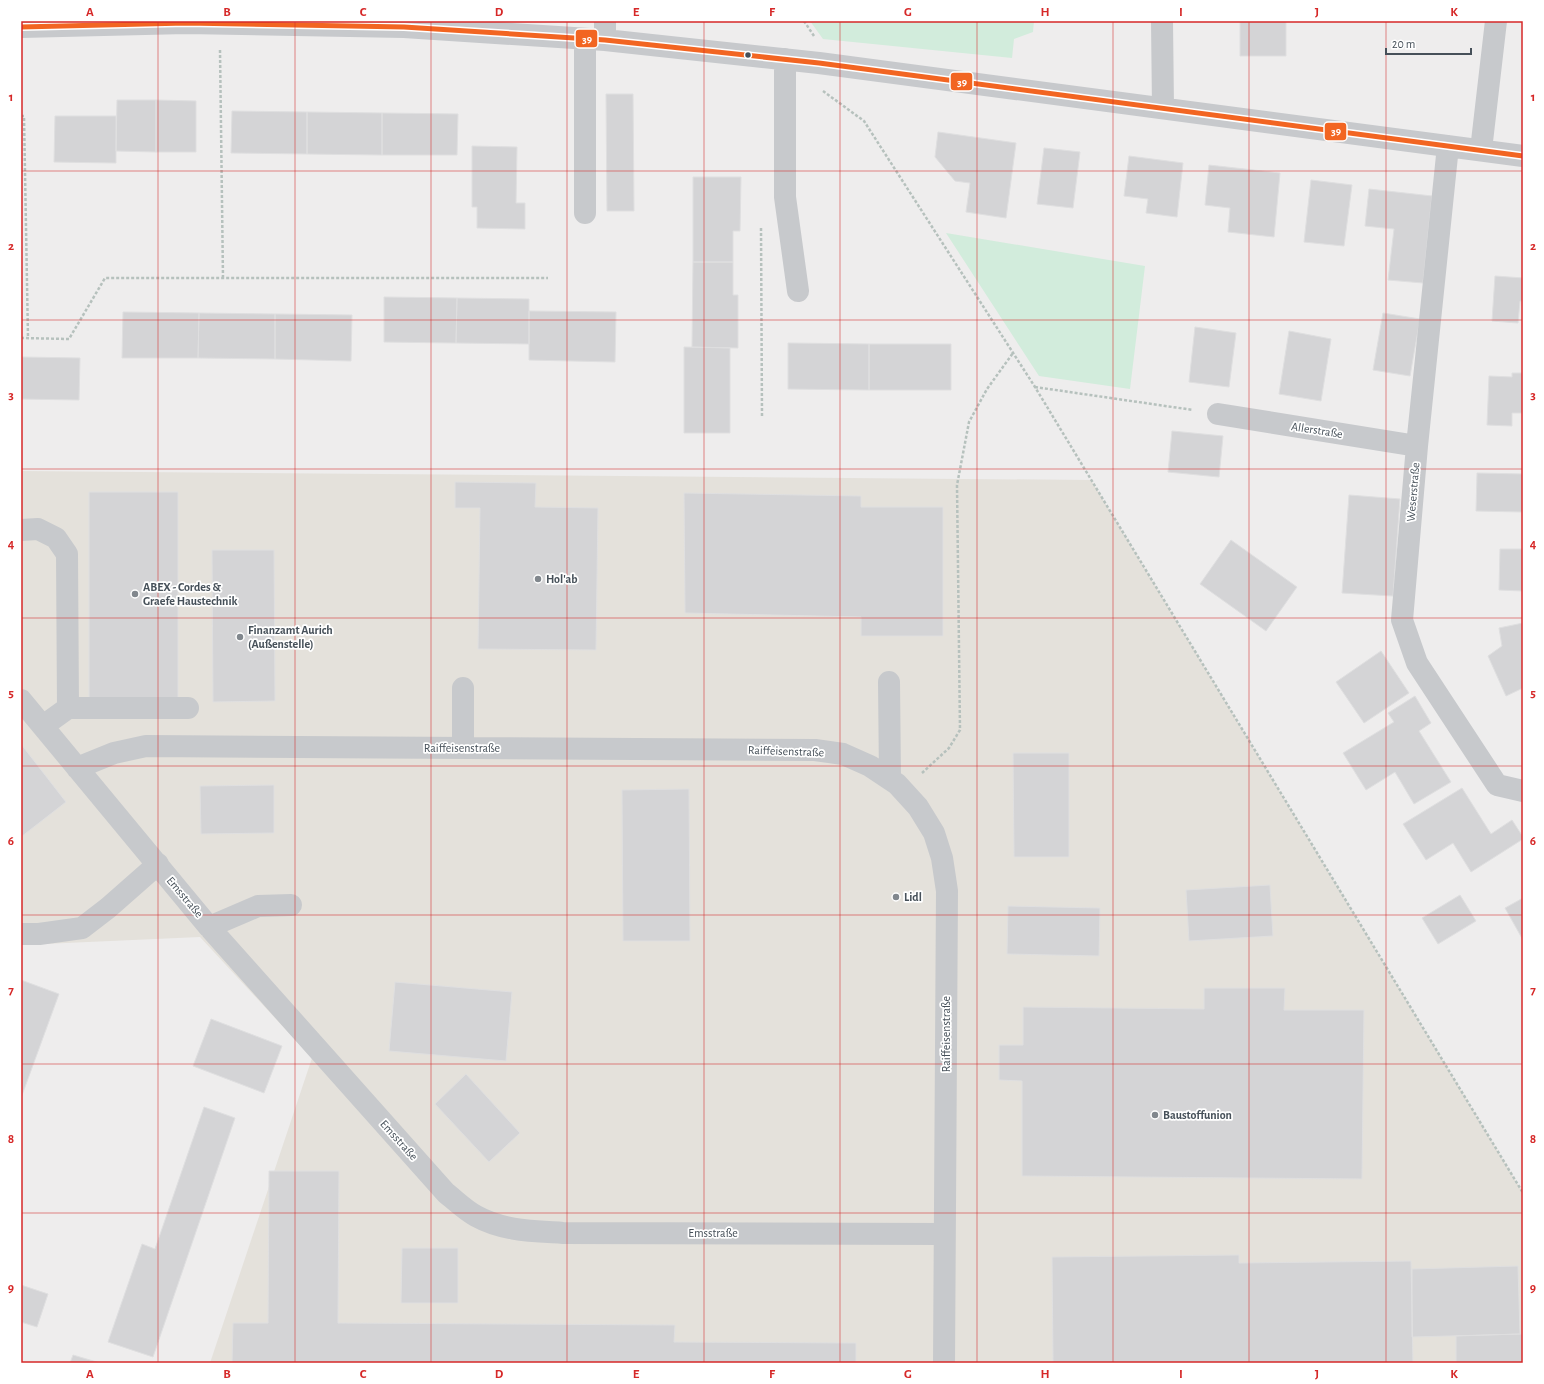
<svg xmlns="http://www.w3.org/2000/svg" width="1544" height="1384" font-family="'Alegreya Sans',sans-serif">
<rect width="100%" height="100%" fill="#eeeded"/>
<path fill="#e4e1db" d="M 21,471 L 1091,480 L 1523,1193 L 1523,1363 L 210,1363 L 312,1058 L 200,937 L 21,945 Z"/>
<path fill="#d2ecdc" d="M 810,21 L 1034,21 L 1033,32 L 1014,39 L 1012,58 L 823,39 Z
M 946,233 L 1145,266 L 1130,389 L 1039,376 Z"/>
<path fill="#d4d4d6" stroke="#dfdfe0" d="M 1240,21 L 1286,21 L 1286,56 L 1240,56 Z
M 606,94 L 633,94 L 634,211 L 607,211 Z
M 117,100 L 156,100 L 156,152 L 116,151 Z
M 156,100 L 196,101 L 196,152 L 156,152 Z
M 232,111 L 307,112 L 307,154 L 231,153 Z
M 307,112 L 382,113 L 382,155 L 307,154 Z
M 382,113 L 458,114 L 457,155 L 382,155 Z
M 55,116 L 116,116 L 116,163 L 54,162 Z
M 938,132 L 1016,143 L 1006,218 L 966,212 L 970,183 L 955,181 L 935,157 Z
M 472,146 L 517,147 L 516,203 L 525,203 L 525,229 L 477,228 L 477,207 L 472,207 Z
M 1044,148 L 1080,152 L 1073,208 L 1037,204 Z
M 1129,156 L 1183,163 L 1177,217 L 1146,213 L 1148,199 L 1124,196 Z
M 1209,165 L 1280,173 L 1274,237 L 1228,232 L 1230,208 L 1205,205 Z
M 693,177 L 741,177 L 740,231 L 733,231 L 733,262 L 693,262 Z
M 1311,180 L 1352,185 L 1344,246 L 1304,242 Z
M 1369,189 L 1432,196 L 1423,283 L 1388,280 L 1394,229 L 1365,226 Z
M 693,262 L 733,262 L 733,295 L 738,295 L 738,348 L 692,347 Z
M 1495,276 L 1523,278 L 1523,301 L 1520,301 L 1518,323 L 1492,321 Z
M 384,297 L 457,298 L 456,343 L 384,342 Z
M 457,298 L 529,299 L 529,344 L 456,343 Z
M 529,311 L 616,312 L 615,362 L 529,360 Z
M 123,312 L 199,313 L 198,358 L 122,358 Z
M 199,313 L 275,314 L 275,359 L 198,358 Z
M 1383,313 L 1420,319 L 1410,376 L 1373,370 Z
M 275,314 L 352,315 L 351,361 L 275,359 Z
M 1195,327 L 1236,333 L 1229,387 L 1189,382 Z
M 1289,331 L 1331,339 L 1321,401 L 1279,394 Z
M 788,343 L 869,344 L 869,390 L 788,389 Z
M 869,344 L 951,344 L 951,390 L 869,390 Z
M 684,347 L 730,348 L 730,433 L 684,433 Z
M 21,357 L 80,358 L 79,400 L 21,399 Z
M 1512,373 L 1523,373 L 1523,413 L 1512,413 L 1512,426 L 1487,425 L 1489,376 L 1512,377 Z
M 1172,431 L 1223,436 L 1219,477 L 1168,472 Z
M 1477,473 L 1523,474 L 1523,512 L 1476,511 Z
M 455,482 L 536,483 L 535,507 L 598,508 L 596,650 L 478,649 L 480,508 L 455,508 Z
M 89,492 L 178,492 L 178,700 L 89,700 Z
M 684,493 L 861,496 L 861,507 L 943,507 L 943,636 L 861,636 L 861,617 L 685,613 Z
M 1349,495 L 1400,499 L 1393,596 L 1342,593 Z
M 1231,540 L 1297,587 L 1266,631 L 1200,584 Z
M 1500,549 L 1523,549 L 1523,591 L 1499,590 Z
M 212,550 L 274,550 L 275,701 L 213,702 Z
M 1523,623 L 1523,688 L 1506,696 L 1488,656 L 1502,646 L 1499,628 Z
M 1381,651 L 1409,693 L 1364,723 L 1336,682 Z
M 1415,696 L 1431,723 L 1419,731 L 1451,782 L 1414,804 L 1395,772 L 1366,790 L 1343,753 L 1394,722 L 1388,713 Z
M 21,744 L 66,802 L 21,837 Z
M 1013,753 L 1069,753 L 1069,857 L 1014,857 Z
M 274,785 L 274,833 L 201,834 L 200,786 Z
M 1462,788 L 1491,834 L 1512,820 L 1523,837 L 1523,839 L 1471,872 L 1453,843 L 1426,860 L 1403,824 Z
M 689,789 L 690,941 L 623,941 L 622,790 Z
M 1270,885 L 1273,936 L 1189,941 L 1186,890 Z
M 1460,895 L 1476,921 L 1438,944 L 1422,918 Z
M 1523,898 L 1523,940 L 1505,908 Z
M 1008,906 L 1100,908 L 1099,956 L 1007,954 Z
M 21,980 L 59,994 L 21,1098 Z
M 395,982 L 512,992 L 506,1061 L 389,1051 Z
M 1204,988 L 1285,988 L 1284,1010 L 1364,1010 L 1362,1179 L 1022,1176 L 1022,1081 L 999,1080 L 999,1045 L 1023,1045 L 1023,1007 L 1204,1009 Z
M 211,1019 L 282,1046 L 264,1093 L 193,1066 Z
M 466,1074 L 520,1133 L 489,1162 L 435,1104 Z
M 204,1107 L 235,1118 L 153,1357 L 108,1342 L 142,1244 L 155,1249 Z
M 269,1171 L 339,1171 L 338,1323 L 675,1325 L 674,1342 L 856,1343 L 856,1363 L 232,1363 L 233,1323 L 268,1323 Z
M 402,1248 L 458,1248 L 458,1303 L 401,1303 Z
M 1239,1255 L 1239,1263 L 1411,1261 L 1413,1363 L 1053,1363 L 1052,1257 Z
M 1518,1266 L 1520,1334 L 1412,1337 L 1412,1269 Z
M 21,1285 L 48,1294 L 37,1327 L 21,1322 Z
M 1520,1334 L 1523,1334 L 1523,1363 L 1456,1363 L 1456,1336 Z
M 73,1355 L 100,1363 L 70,1363 Z"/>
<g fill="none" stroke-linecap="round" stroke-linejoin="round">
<path stroke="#b6c1bd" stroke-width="2.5" stroke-dasharray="3 2" stroke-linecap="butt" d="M 804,21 L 814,36
M 220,50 L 223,278
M 823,91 L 864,121 L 1035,387 L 1523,1193
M 21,116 L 24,116 L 28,338
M 761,228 L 762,417
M 21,338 L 69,339 L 105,278 L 548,278
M 1035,387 L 1193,410
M 922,773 L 949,748 L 960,730 L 957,485 L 969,422 L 987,389 L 1013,353"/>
<path stroke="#c7c9cc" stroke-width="22" d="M 605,21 L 605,40
M 1162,21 L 1163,108
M 21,27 L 186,23 L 404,27 L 605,40 L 819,63 L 1523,156
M 585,39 L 585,213
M 785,59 L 785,197 L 798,291
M 1448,146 L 1417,446 L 1402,620 L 1417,663 L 1497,785 L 1523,791
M 1481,150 L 1496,21
M 1218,414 L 1417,446
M 21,530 L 38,529 L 56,538 L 67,554 L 68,708 L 43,726
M 889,682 L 890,779
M 21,700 L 209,927 L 446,1193 C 455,1200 465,1210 476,1216 C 503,1231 533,1231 563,1233 L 944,1234
M 68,708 L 188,708
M 463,747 L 463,688
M 77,768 L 114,753 L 146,746 L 815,750 L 843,754 L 870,766 L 897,784 L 918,807 L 934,833 L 942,858 L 947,891 L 944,1363
M 209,927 L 258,906 L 291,905
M 21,934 L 39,934 L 82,928 L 108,908 L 158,864"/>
<g stroke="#fff" stroke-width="8">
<path id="bus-1" d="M 21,27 L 186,23 L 404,27 L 605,40 L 819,63 L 1523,156"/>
</g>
<use href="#bus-1" stroke="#f26522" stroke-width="5"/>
</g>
<path fill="none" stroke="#d62828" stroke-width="1" stroke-opacity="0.55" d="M 158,21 L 158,1363M 295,21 L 295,1363M 431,21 L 431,1363M 567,21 L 567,1363M 704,21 L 704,1363M 840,21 L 840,1363M 977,21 L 977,1363M 1113,21 L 1113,1363M 1249,21 L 1249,1363M 1386,21 L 1386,1363M 21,171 L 1523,171M 21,320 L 1523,320M 21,469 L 1523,469M 21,618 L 1523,618M 21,766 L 1523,766M 21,915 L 1523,915M 21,1064 L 1523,1064M 21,1213 L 1523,1213"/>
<circle fill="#465059" stroke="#fff" stroke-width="1.5" cx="748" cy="55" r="3.5"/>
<g fill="#81878d" stroke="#fff" stroke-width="1.5">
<circle cx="538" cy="579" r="4"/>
<circle cx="135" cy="594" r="4"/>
<circle cx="240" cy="637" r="4"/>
<circle cx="896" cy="897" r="4"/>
<circle cx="1155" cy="1115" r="4"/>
</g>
<g text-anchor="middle" stroke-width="3.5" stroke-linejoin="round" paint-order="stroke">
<g font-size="12" fill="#465059" stroke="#fff">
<text transform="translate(1317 430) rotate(9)" y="4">Allerstraße</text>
<text transform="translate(1413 492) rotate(-85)" y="4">Weserstraße</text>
<text x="462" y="752">Raiffeisenstraße</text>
<text transform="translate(786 751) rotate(2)" y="4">Raiffeisenstraße</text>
<text transform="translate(185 897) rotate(50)" y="4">Emsstraße</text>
<text transform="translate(946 1034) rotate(-90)" y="4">Raiffeisenstraße</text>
<text transform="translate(399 1140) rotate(48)" y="4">Emsstraße</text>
<text x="713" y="1237">Emsstraße</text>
</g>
<g font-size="12" font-weight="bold" fill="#465059" stroke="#fff" text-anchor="start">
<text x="546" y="583">Hol'ab</text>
<text x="143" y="591">ABEX - Cordes &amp;<tspan x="143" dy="14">Graefe Haustechnik</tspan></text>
<text x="248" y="634">Finanzamt Aurich<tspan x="248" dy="14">(Außenstelle)</tspan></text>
<text x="904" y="901">Lidl</text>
<text x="1163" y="1119">Baustoffunion</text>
</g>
</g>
<g stroke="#fff" stroke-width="1.5">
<rect x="575" y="29" width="23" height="19" rx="4" fill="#f26522"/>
<rect x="950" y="72" width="23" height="19" rx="4" fill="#f26522"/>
<rect x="1324" y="122" width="23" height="19" rx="4" fill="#f26522"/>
</g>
<g font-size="11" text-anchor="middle" font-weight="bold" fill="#fff">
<text x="587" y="43">39</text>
<text x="962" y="86">39</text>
<text x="1336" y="135">39</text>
</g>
<rect width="1544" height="1384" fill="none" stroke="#ffffff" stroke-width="44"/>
<path d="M1386 48v6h85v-6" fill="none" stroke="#465059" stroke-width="2"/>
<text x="1392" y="48" font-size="12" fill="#465059" stroke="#ffffff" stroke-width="3" paint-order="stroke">20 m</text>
<rect x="22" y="22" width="1500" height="1340" fill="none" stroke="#d62828" stroke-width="1.5"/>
<g font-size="13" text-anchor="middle" font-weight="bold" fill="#d62828">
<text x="90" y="16">A</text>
<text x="227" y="16">B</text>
<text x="363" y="16">C</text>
<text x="499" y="16">D</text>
<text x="636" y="16">E</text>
<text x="772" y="16">F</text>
<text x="908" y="16">G</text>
<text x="1045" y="16">H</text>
<text x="1181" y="16">I</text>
<text x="1317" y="16">J</text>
<text x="1454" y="16">K</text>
<text x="11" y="101">1</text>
<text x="1533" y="101">1</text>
<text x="11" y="250">2</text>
<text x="1533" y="250">2</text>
<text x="11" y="399">3</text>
<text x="1533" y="399">3</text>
<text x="11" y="548">4</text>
<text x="1533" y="548">4</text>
<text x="11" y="697">5</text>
<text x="1533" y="697">5</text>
<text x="11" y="845">6</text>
<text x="1533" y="845">6</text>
<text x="11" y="994">7</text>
<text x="1533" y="994">7</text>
<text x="11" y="1143">8</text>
<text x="1533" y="1143">8</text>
<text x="11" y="1292">9</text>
<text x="1533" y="1292">9</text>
<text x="90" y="1378">A</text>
<text x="227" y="1378">B</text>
<text x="363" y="1378">C</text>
<text x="499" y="1378">D</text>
<text x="636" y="1378">E</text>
<text x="772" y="1378">F</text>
<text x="908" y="1378">G</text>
<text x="1045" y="1378">H</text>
<text x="1181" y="1378">I</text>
<text x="1317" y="1378">J</text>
<text x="1454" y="1378">K</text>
</g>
</svg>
